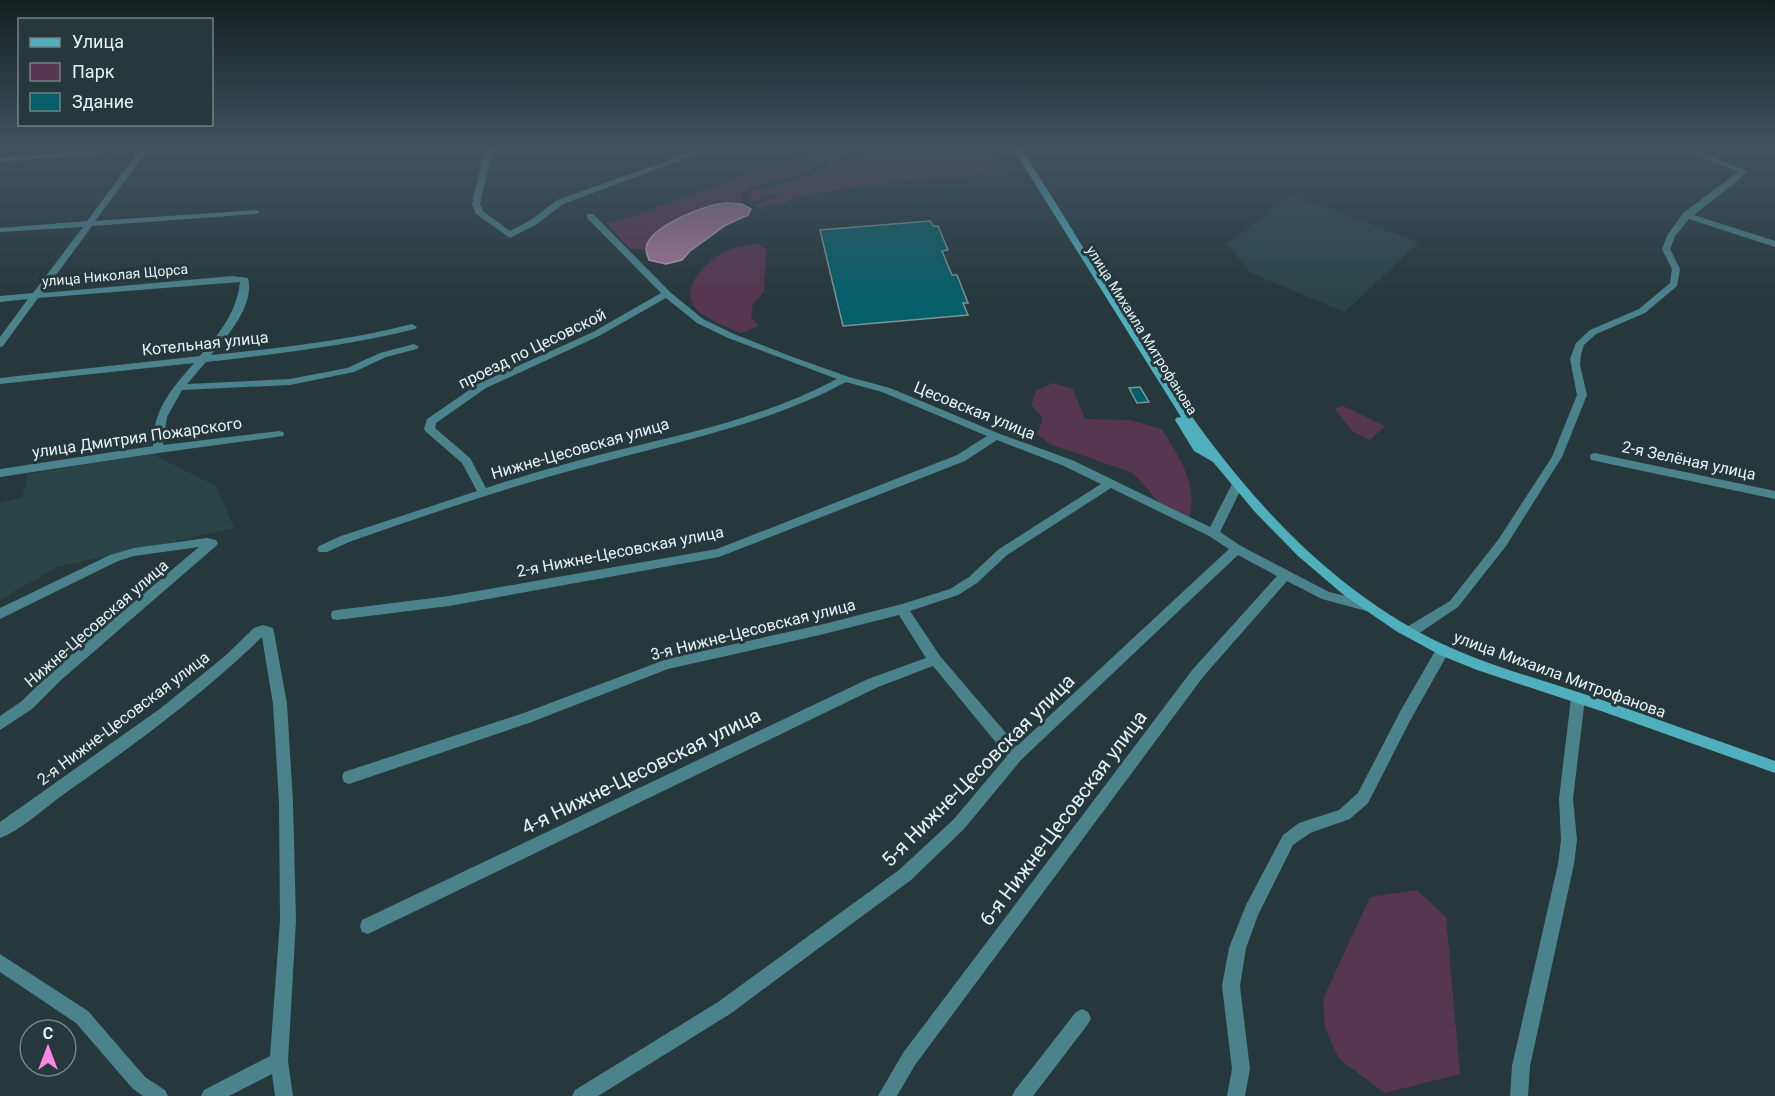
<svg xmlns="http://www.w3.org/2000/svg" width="1775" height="1096" font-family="Roboto,sans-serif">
<rect width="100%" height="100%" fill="#26383b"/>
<path fill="#2a4548" d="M 1291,195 L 1419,242 L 1345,312 L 1251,273 L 1227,244 Z
M 152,454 L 216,486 L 234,528 L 57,567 L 0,600 L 0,503 L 22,497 L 28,474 Z"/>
<path fill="#57364f" d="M 823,147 L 870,147 L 836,159 L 855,156 L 878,147 L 991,147 L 1008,174 C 928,180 838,181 761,209 L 755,205 L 804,186 L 749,203 L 748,196 L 753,191 C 773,185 820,178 830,160 L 804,173 L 751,188 L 742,194 L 742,204 L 727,203 L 649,241 L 645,250 L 629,248 L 606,223 L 631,217 Z
M 758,244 L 766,249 L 764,292 L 753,304 L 751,317 L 759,326 L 741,333 C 727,327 707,320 696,309 C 678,288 706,263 722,253 C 733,247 747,245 758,244 Z
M 1053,383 L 1073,389 L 1085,419 L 1130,420 L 1162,429 C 1178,456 1199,484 1189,517 L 1159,502 L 1133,473 L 1050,444 L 1037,434 L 1043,418 L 1031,405 L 1036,391 Z
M 1343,406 L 1385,426 L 1370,440 L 1353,432 L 1335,409 Z
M 1417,890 L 1446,917 L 1460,1074 L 1385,1093 L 1339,1059 L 1325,1028 L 1323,999 L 1370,897 Z"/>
<path fill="#a57799" stroke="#b99cb4" stroke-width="1.5" d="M 727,203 L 742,204 L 751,209 L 748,215 L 726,225 L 690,251 L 682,260 L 666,264 L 649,260 C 647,254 644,249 648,242 C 659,223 707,204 727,203 Z"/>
<path fill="#055f69" stroke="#7f9396" stroke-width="1.5" d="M 930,221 L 933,226 L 938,226 L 948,250 L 942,251 L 952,275 L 957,275 L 968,303 L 963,303 L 968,315 L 843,326 L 820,230 Z
M 1140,387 L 1149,402 L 1137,403 L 1129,388 Z"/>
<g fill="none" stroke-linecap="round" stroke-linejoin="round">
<path fill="#4b838c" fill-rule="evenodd" d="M 142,147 L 150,147 L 95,221 L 256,210 L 260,212 L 256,214 L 92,226 L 43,293 L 232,276 L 248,278 C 255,305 228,336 211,355 C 279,348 346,341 412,324 L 417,327 L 415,329 C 346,346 276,354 206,362 L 187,384 L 290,379 L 347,368 L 380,353 L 414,344 L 419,347 L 417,349 L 386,357 L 354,372 L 290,385 L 182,390 L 167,417 L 163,445 L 279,431 L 283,432 L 284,434 L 283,436 L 158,453 L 0,477 L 0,469 L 153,446 C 153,409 171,390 194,363 L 0,384 L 0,378 L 200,356 C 219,334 237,312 240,282 L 38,298 L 3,346 L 0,347 L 0,337 L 28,299 L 0,302 L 0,296 L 33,293 L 83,227 L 0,232 L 0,228 L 87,221 Z
M 485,147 L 493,147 L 480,204 L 483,211 L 510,231 L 531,220 L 557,200 L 706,147 L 717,147 L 563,204 L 537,224 L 510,238 L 476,214 L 472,204 Z
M 1676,147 L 1686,147 L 1747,171 L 1736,182 L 1694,215 L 1775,241 L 1775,247 L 1689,219 L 1675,236 L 1670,249 L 1680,269 L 1677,286 L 1645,313 L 1596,334 L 1584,345 L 1581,354 L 1580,365 L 1587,395 L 1562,457 L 1506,546 L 1458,607 L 1415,636 L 1410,637 L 1405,636 L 1404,632 L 1405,628 L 1450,601 L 1498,540 L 1552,457 L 1577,395 L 1570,359 L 1576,343 L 1590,330 L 1639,309 L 1670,283 L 1672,269 L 1662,249 L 1667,236 L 1683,213 L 1738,172 Z
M 587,214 L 593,214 L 670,292 L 703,319 L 734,334 L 790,356 L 849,377 L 890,388 L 1000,434 L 1072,460 L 1210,527 L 1233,482 L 1241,482 L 1243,485 L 1220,532 L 1241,546 L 1329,592 L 1370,602 L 1374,604 L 1376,607 L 1374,610 L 1370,612 L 1322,599 L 1287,581 L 1203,677 L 915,1065 L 897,1096 L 878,1096 L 903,1053 L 1193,669 L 1277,576 L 1238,555 L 1021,760 L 964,829 L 911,880 L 730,1014 L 598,1096 L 572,1096 L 575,1090 L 718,1002 L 899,870 L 954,819 L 1007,756 L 933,666 L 878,687 L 368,934 L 362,932 L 360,926 L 362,920 L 868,679 L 926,658 L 899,615 L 824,634 L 668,669 L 529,723 L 349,784 L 344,782 L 342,777 L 344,772 L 521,714 L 667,659 L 824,624 L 902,604 L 950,589 L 969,577 L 999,549 L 1101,484 L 1064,466 L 997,440 L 965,461 L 719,557 L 449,606 L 337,620 L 332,619 L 331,615 L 332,611 L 337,610 L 449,596 L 717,549 L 957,455 L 987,436 L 882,392 L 846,382 C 766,425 678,441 592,465 C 510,486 429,514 349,542 L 327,552 L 319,552 L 317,549 L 319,546 L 341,536 L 477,491 L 462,463 L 425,431 L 424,429 L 427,419 L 478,384 L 593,332 L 661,293 L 587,218 ZM 666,298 L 697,323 L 728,338 L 837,379 C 769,415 697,431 623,449 C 577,460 532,473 486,488 L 470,458 L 435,428 L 436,423 L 486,388 L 599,336 ZM 1111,488 L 1209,536 L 1229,549 L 1017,746 L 940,656 L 910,611 L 958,595 L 977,583 L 1007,555 Z
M 1595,453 L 1775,491 L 1775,499 L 1591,460 L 1590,457 L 1591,454 Z
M 207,538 L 216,540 L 218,543 L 216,546 L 61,680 L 32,709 L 0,730 L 0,716 L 22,701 L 51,672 L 199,547 L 134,556 L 118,561 L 0,619 L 0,608 L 110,555 L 134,548 Z
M 263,625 L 273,628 L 274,632 L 287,704 L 293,802 L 296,921 L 288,1061 L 293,1096 L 275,1096 L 272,1074 L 229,1096 L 201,1096 L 204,1090 L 270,1056 L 280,921 L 279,802 L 273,704 L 262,637 C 201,696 134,745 64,794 C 46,807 20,831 0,838 L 0,822 L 161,708 L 225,656 L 254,628 Z
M 1443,645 L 1448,646 L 1450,650 L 1411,719 L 1368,803 L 1350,819 L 1310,833 L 1293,845 L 1258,915 L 1246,948 L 1240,986 L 1250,1069 L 1245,1096 L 1227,1096 L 1232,1069 L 1222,986 L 1229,948 L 1246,905 L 1283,835 L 1299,823 L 1339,810 L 1358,793 L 1401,710 L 1438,646 Z
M 1578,692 L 1583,694 L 1585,698 L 1573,799 L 1577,840 L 1574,864 L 1530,1066 L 1528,1096 L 1510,1096 L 1512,1066 L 1558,864 L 1561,840 L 1559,799 L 1571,698 L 1573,694 Z
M 0,954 L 88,1011 L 145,1077 L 165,1090 L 168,1096 L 143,1096 L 133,1089 L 76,1023 L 0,972 Z
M 1082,1009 L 1088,1012 L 1091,1018 L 1088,1024 L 1033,1096 L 1012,1096 L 1015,1090 L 1076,1012 Z"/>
<path fill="#4b838c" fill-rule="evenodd" d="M 134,147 L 163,147 L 159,149 L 0,162 L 0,158 Z"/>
<path fill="#50afbd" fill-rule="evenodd" d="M 1012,147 L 1020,147 C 1138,326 1233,537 1434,640 C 1483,664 1536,678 1587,695 C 1650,716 1712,739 1775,761 L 1775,773 L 1601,711 L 1477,670 L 1440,655 L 1396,631 L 1345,596 L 1298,556 L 1255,512 L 1213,462 L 1194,451 L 1175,420 L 1176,418 L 1181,417 Z"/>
</g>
<linearGradient id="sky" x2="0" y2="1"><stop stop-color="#151f20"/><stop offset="0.49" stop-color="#415360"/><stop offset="1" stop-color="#415360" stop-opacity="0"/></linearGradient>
<rect width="1775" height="300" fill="url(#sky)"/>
<g text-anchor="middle" stroke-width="6" stroke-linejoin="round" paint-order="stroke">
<g font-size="14" fill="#e7f2f4" stroke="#26383b">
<text transform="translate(115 275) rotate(-5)" y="5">улица Николая Щорса</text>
<text transform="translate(1142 330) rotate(58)" y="5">улица Михаила Митрофанова</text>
</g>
<g font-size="16" fill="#e7f2f4" stroke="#26383b">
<text transform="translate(205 343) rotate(-6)" y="6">Котельная улица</text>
<text transform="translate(532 348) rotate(-26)" y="6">проезд по Цесовской</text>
<text transform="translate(975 410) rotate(22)" y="6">Цесовская улица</text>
<text transform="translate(137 437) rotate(-8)" y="6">улица Дмитрия Пожарского</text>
<text transform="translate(580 448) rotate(-16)" y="6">Нижне-Цесовская улица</text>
<text transform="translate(1689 460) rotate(12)" y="6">2-я Зелёная улица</text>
<text transform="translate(620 551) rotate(-11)" y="6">2-я Нижне-Цесовская улица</text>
<text transform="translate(96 623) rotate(-41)" y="6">Нижне-Цесовская улица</text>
<text transform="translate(753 629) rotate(-14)" y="6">3-я Нижне-Цесовская улица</text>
<text transform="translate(1560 674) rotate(20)" y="6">улица Михаила Митрофанова</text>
<text transform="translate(123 718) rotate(-37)" y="6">2-я Нижне-Цесовская улица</text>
</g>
<g font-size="20" fill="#e7f2f4" stroke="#26383b">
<text transform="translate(978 770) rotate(-45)" y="7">5-я Нижне-Цесовская улица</text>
<text transform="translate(641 771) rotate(-26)" y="7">4-я Нижне-Цесовская улица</text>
<text transform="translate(1063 818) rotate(-53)" y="7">6-я Нижне-Цесовская улица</text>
</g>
</g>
<rect x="18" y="18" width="195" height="108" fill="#26383b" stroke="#738285" stroke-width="1.5"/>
<rect x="30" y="38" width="30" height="9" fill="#50afbd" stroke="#738285" stroke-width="1.5"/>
<text x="72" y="48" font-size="18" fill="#e7f2f4">Улица</text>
<rect x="30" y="63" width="30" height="18" fill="#57364f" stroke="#738285" stroke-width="1.5"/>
<text x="72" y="78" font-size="18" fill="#e7f2f4">Парк</text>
<rect x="30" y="93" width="30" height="18" fill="#055f69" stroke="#738285" stroke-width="1.5"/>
<text x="72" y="108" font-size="18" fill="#e7f2f4">Здание</text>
<g transform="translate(48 1048)"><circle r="28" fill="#26383b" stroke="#738285" stroke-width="1.5"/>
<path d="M0-4.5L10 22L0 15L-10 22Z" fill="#fd86e2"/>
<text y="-9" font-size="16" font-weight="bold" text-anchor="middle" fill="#e7f2f4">С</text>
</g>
</svg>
